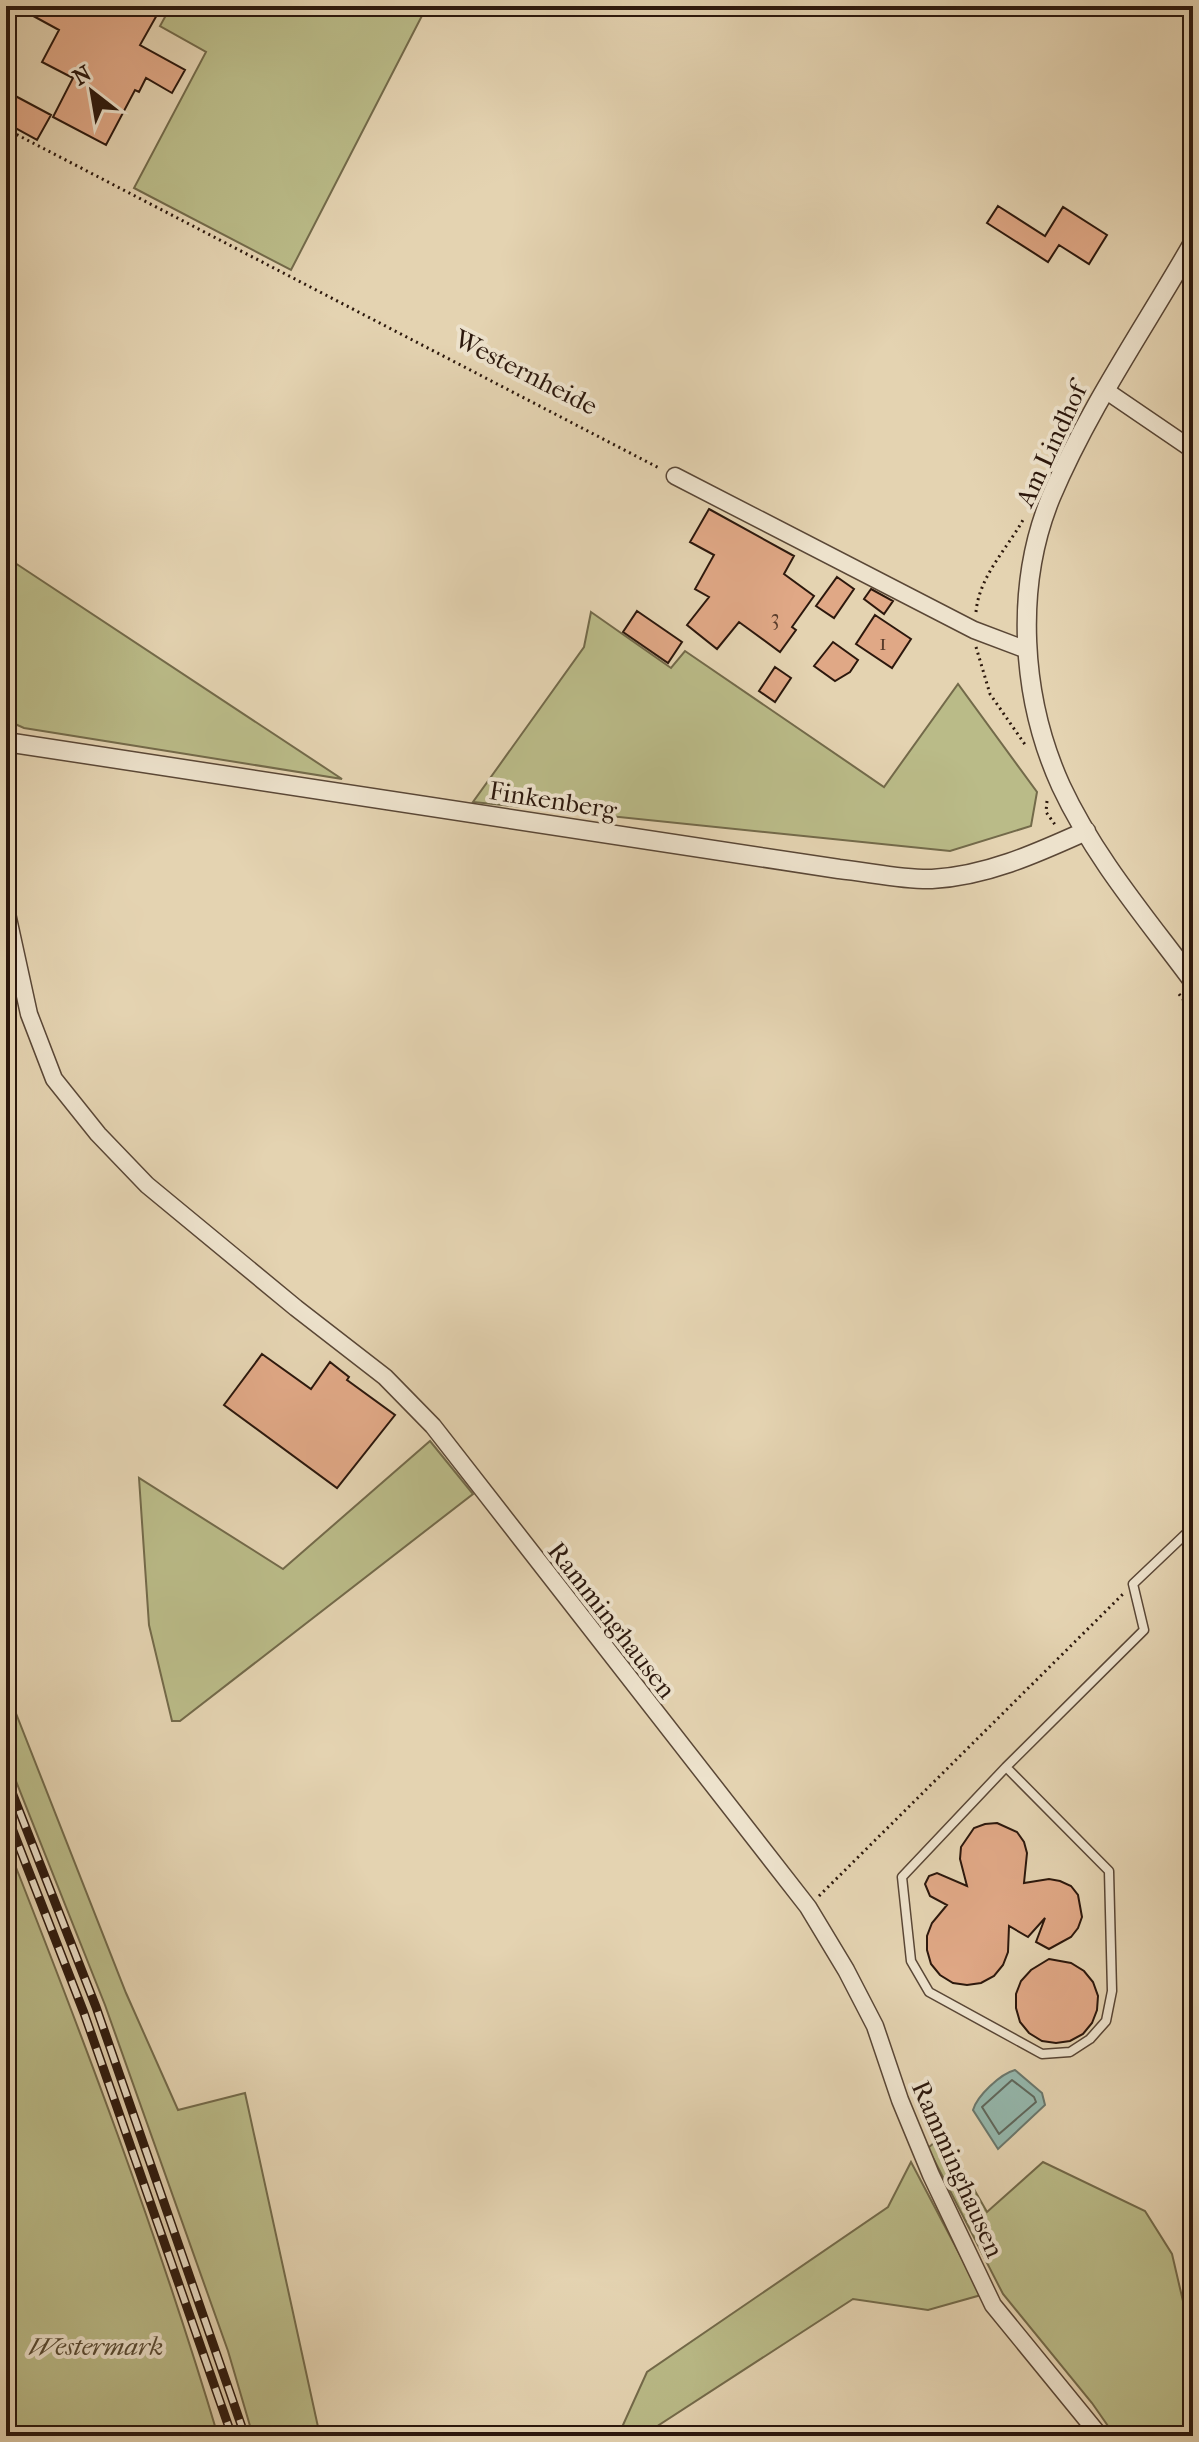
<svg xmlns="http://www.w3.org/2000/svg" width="1199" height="2442" font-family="'IM FELL French Canon',serif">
<rect width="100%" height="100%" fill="#e4d3b1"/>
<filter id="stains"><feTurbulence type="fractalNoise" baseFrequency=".0025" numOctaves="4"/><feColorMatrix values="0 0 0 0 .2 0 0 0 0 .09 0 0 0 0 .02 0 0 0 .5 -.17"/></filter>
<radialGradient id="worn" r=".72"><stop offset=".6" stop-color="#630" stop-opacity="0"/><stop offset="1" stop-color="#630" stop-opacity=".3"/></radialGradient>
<path fill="#babb88" stroke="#736a4a" stroke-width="2" d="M 171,6 L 427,6 L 291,270 L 134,188 L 206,52 L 160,26 Z
M 6,557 L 342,779 L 24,728 L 6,720 Z
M 591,612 L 671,668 L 685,651 L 884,787 L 958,684 L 1037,792 L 1031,826 L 950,851 L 473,802 L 584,647 Z
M 430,1441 L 473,1494 L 180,1721 L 172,1721 L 149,1625 L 139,1478 L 283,1569 Z
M 6,1688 L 126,1993 L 178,2110 L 245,2093 L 320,2436 L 253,2436 L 228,2351 L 105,2005 L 6,1756 Z
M 6,1842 C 83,2037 158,2235 218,2436 L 6,2436 Z
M 943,2135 L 987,2212 L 1043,2162 L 1145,2211 L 1172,2254 L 1193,2344 L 1193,2436 L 1115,2436 L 1092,2403 L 1003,2294 L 928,2148 Z
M 911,2162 L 981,2295 L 928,2310 L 853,2299 L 642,2436 L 618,2436 L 647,2372 L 888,2207 Z"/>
<path fill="#95b8ad" stroke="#6b786d" stroke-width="2" d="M 1015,2070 L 1042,2093 L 1045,2105 L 998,2149 L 973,2110 C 977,2096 1000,2074 1015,2070 Z"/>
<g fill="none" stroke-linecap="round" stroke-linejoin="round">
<path stroke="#60685d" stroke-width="2" d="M 1012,2080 L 1034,2097 L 1036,2102 L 999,2134 L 982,2107 Z"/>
</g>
<path fill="#e0a886" stroke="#2c180d" stroke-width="2" d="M 15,6 L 162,6 L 140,45 L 185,70 L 172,93 L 146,78 L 139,92 L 135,90 L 106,145 L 53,117 L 73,78 L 42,62 L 59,30 Z
M 6,91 L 51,115 L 37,140 L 6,123 Z
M 998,206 L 1045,236 L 1063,207 L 1107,235 L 1089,264 L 1059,245 L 1048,262 L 987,223 Z
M 709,509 L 794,556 L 784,574 L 814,596 L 792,627 L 796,630 L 780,652 L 739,622 L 717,649 L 687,625 L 709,597 L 695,589 L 714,555 L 690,542 Z
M 837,577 L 854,589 L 834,618 L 816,606 Z
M 871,589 L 893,601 L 884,614 L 864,599 Z
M 637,611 L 682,642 L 668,663 L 623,632 Z
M 875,615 L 911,639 L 892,668 L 856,644 Z
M 833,642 L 858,660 L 850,672 L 835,681 L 814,666 Z
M 775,667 L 791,678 L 775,702 L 759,691 Z
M 262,1354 L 311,1389 L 330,1362 L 349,1377 L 347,1380 L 395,1415 L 337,1488 L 224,1405 Z
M 997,1823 L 1017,1832 L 1024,1842 L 1027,1853 L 1024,1883 L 1049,1879 L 1060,1881 L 1071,1886 L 1078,1895 L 1082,1917 L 1078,1928 L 1071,1937 L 1049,1949 L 1036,1942 L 1045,1918 L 1028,1937 L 1009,1926 L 1008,1952 L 1003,1965 L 994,1976 L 981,1983 L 967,1985 L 953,1983 L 940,1975 L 931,1964 L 927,1950 L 927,1936 L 932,1923 L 947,1905 L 930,1896 L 925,1884 L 929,1876 L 937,1873 L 967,1886 L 960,1859 L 961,1847 L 974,1828 L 985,1824 Z
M 1049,1959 L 1071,1963 L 1084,1971 L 1093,1982 L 1098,1996 L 1097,2010 L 1092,2023 L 1083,2034 L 1070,2041 L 1056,2043 L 1042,2041 L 1029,2033 L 1020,2022 L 1016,2008 L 1016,1994 L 1021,1981 L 1031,1970 Z"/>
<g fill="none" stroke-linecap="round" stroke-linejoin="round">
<g stroke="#5a4736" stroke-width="11">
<path id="service" d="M 1006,1767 L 1109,1871 L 1112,1991 L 1106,2021 L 1090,2039 L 1070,2052 L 1042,2054 L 929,1992 L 911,1961 L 902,1877 L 1006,1767 L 1144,1630 L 1133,1584 L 1193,1527"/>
</g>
<g stroke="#5a4736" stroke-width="19">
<path id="minor" d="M 1105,390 L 1193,450
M 675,476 L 974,630 L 1027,650
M 6,909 L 29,1014 L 54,1079 L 98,1134 L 147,1185 L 296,1308 L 385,1377 L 433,1426 L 808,1907 L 846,1970 L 875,2026 L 900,2100 L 931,2175 L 993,2305 L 1100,2436"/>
</g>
<g stroke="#5a4736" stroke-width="21">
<path id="tertiary" d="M 1193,243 C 1145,327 1089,407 1051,497 C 1014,587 1021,698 1061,786 C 1094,857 1147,919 1193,981
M 6,742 L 839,869 C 869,872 902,880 932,879 C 987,876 1037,853 1086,831"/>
</g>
<path stroke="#2c180d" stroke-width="3" stroke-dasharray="2 4" stroke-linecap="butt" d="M 6,129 L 659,468
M 1186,227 L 1193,213
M 976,612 C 979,577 1006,550 1023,520
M 976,647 L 990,694 L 1026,746
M 1047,801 L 1046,812 L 1056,826
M 1179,994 L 1193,1013
M 819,1896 L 1123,1594"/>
<use href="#service" stroke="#ede2cc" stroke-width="8"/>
<use href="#minor" stroke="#ede2cc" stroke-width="16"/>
<use href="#tertiary" stroke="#ede2cc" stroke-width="18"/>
<g stroke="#2c180d" stroke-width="9">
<path id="rail" d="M 6,1777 L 96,2007 L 245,2436
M 6,1813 L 84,2013 L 232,2436"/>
</g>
<use href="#rail" stroke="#ede2cc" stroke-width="6" stroke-dasharray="18" stroke-linecap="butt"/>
</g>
<g text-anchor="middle" stroke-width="8" stroke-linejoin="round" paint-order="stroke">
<g font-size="22" fill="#593c2b">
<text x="775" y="625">3</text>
<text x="883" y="650">1</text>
</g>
<g font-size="26" fill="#2c180d" stroke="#ede2cc">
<text transform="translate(526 372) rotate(27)" y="9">Westernheide</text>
<text transform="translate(1051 445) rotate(-65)" y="9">Am Lindhof</text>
<text transform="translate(553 800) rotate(9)" y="9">Finkenberg</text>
<text transform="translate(612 1620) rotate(52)" y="9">Ramminghausen</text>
<text transform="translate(958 2169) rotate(66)" y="9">Ramminghausen</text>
</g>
<g font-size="26" font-style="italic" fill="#574932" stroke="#ede2cc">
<text x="96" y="2355">Westermark</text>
</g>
</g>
<rect width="1199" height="2442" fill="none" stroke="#e4d3b1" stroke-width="32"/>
<rect x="8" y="8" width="1183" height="2426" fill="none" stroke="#2c180d" stroke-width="4"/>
<rect x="16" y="16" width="1167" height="2410" fill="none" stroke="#2c180d" stroke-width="2"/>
<g transform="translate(92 92) rotate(329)" stroke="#ede2cc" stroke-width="6" paint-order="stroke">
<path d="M0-6L14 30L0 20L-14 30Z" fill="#2c180d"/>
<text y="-12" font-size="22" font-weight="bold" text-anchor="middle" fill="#2c180d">N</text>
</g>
<rect width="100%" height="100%" filter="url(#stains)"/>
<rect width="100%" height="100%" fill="url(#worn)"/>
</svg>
